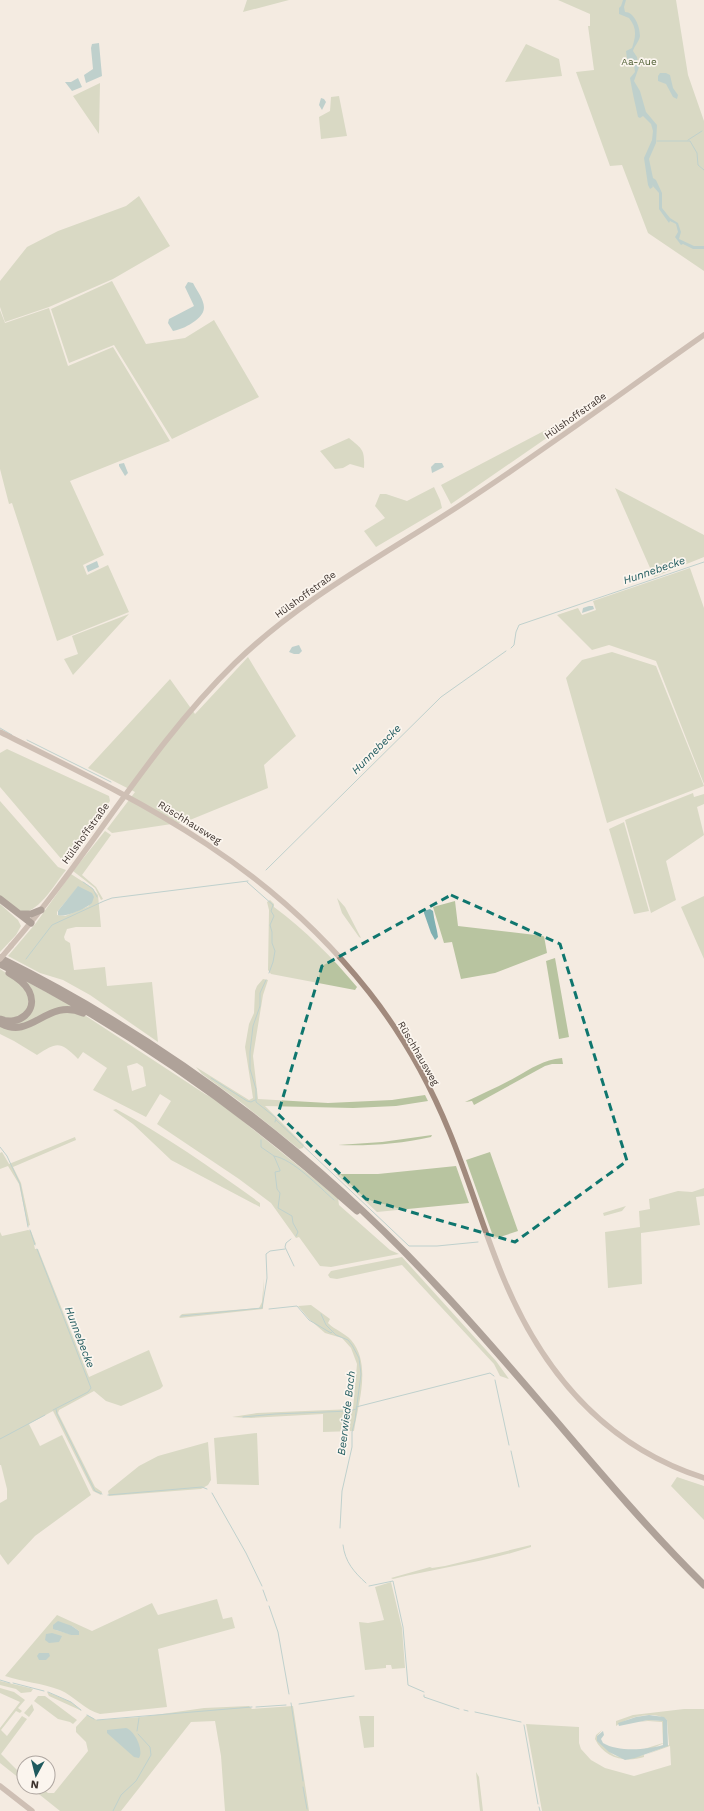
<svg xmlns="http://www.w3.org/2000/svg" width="704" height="1811" font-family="'Work Sans',sans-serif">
<rect width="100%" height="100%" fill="#f4ebe1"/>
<path fill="#b8c4a0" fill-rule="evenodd" d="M 247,0 L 289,0 L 243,12 Z
M 558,0 L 676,0 L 688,75 L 704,121 L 704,271 L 648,233 L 622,165 L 610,166 L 576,72 L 594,70 L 588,26 L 590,26 L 590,14 Z
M 526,44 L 559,59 L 562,76 L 505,82 Z
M 100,83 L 99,134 L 73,96 Z
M 339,96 L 347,136 L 321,139 L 319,117 L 330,111 L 331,97 Z
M 139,196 L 170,246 L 113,279 L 49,307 L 5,322 L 0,307 L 0,281 L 27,247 L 58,231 L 126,206 Z
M 112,281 L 146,344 L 185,338 L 214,320 L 259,397 L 172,439 L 114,345 L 69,363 L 51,309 Z
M 49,308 L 68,366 L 113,347 L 170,441 L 70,481 L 104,555 L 83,565 L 87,575 L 108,565 L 129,612 L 57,641 L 12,503 L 9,504 L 0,469 L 0,310 L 5,323 Z
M 561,422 L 564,426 L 451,504 L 441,485 Z
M 349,438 C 362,449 365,449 364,468 L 350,464 L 343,468 L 335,469 L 320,451 Z
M 434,487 L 440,500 L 442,508 L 376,547 L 364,531 L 385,518 L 375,506 L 380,494 L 386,494 L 407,501 Z
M 615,488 L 704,535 L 704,557 L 654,577 Z
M 690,568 L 704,608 L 704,784 L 656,661 L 609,645 L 592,650 L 557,615 L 578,608 L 582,615 L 596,610 L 593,601 Z
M 129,614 L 73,675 L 64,659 L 78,654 L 72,636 Z
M 612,652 L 656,666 L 704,786 L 607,823 L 566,678 L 582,660 Z
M 248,657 L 296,736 L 264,765 L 268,788 L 185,822 L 112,833 L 107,829 L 135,792 L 88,768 L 170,679 L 195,714 Z
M 7,749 L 109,796 L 110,801 L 63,861 L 0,787 L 0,753 Z
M 693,793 L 694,797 L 704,794 L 704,804 L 697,807 L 704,835 L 666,861 L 676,900 L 651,913 L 625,820 Z
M 0,801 L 58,867 L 66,870 C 56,882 39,913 22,912 L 0,896 Z
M 624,822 L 649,911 L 634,914 L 609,829 Z
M 105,831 L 111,835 L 82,875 L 96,887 L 103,899 L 101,900 L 95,888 L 73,871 Z
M 71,874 L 91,887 L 98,895 L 101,927 L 76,927 L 67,929 L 64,937 L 65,940 L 70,943 L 74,970 L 105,967 L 107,986 L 152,982 L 158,1042 L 90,995 L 63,980 L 40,973 L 8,956 L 36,923 ZM 77,888 L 84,889 L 89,906 L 65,916 L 57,915 L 57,912 Z
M 704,896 L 704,959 L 681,907 Z
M 337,898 L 345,907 L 361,938 L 359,937 L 342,913 Z
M 270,900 L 274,904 L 274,907 C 305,930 332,957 357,987 L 355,990 L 271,974 L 268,970 L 269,910 L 267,902 Z
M 455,901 L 458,926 L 544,936 L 547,953 L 495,973 L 461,979 L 452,942 L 444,943 L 433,907 Z
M 0,904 L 18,920 L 21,926 L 16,935 L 0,952 Z
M 555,958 L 569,1037 L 559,1039 L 546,961 Z
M 0,969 L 14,978 L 29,994 L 28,1009 L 16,1019 L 0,1017 Z
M 18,977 L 76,1008 L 21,1025 L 10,1023 L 33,1006 Z
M 263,979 L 268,980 L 263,995 L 253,1056 L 258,1099 L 328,1103 L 392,1100 L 425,1095 L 428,1101 L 396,1106 L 353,1108 L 265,1106 L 304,1145 L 303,1148 L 299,1149 L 243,1104 L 202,1074 L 196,1067 L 249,1100 L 253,1098 L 245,1047 L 249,1024 L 254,1013 L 255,991 L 257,986 Z
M 54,1013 L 77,1013 L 86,1016 L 205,1094 L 218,1101 L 338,1198 L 339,1205 L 390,1250 L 399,1254 L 331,1267 L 320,1266 L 299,1237 L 296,1238 L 271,1203 L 239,1179 L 157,1124 L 171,1101 L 160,1094 L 146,1117 L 93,1090 L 107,1068 L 83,1052 L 78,1059 C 60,1041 57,1042 37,1055 L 14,1041 L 0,1034 L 0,1025 L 11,1029 ZM 137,1063 L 143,1067 L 146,1086 L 132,1091 L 127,1066 Z
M 562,1058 L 563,1064 L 552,1064 L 545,1066 L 474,1105 L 472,1101 L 465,1102 C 482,1094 500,1086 516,1077 C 532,1068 543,1060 562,1058 Z
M 116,1109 C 166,1136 213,1169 260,1203 L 260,1207 L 171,1160 L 133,1124 L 113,1110 Z
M 432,1135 L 431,1137 C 400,1144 370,1146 338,1145 L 382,1142 Z
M 75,1137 L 76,1140 L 13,1167 L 21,1183 L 30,1225 L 28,1226 L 19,1184 L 8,1166 L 0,1169 L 0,1153 L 2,1152 L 9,1164 Z
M 490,1152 L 518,1231 L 494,1239 L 466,1160 Z
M 456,1166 L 469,1203 L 377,1212 L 336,1174 L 378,1174 Z
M 704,1188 L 704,1196 L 696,1197 L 700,1225 L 641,1233 L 642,1284 L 608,1288 L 605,1232 L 640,1227 L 639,1211 L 650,1209 L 649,1199 L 678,1191 L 692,1192 Z
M 626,1206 L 622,1211 L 604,1216 L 603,1213 Z
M 28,1230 L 31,1231 L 36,1244 L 34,1245 L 35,1249 L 38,1249 L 89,1377 L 149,1350 L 163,1386 L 160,1389 L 121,1406 L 106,1401 L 94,1391 L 59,1410 L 58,1413 L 95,1487 L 102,1492 L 101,1495 L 93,1491 L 53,1411 L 29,1424 L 40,1446 L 62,1435 L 91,1495 L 35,1536 L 8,1565 L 0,1554 L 0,1503 L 7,1499 L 7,1489 L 1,1465 L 0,1465 L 0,1232 L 2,1236 Z
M 402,1257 L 496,1361 L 509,1379 L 500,1376 L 494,1364 L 402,1265 L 337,1279 L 330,1278 L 328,1275 L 331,1271 Z
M 264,1278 L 263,1309 L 180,1318 L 179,1317 L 182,1314 L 259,1308 L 262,1302 Z
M 311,1305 L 330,1319 L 328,1323 C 335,1330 345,1333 351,1340 C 372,1364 358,1404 354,1431 L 323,1432 L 323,1414 L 251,1418 L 232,1417 L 257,1413 L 353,1409 L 357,1364 L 351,1348 L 342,1338 L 325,1333 L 309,1319 L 298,1306 Z
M 257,1433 L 259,1485 L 217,1484 L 214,1438 Z
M 208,1442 L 211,1480 L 208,1485 L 201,1489 L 109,1496 L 108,1491 L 139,1466 L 158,1456 Z
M 677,1477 L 704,1486 L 704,1520 L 671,1486 Z
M 531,1545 L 531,1547 C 486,1562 439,1568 393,1579 L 391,1578 L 430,1567 L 432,1568 L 445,1566 Z
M 391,1582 L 402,1628 L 405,1668 L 392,1669 L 391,1665 L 386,1665 L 386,1668 L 365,1670 L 359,1622 L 368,1623 L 384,1620 L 375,1587 Z
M 217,1599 L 223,1619 L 232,1617 L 235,1628 L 158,1649 L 167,1707 L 100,1714 C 85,1710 74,1696 60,1690 C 42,1683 23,1682 5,1676 L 57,1615 L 92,1631 L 152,1603 L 158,1615 ZM 72,1626 L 79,1631 L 73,1635 L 56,1630 Z
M 0,1681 L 30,1688 L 33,1689 L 31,1692 L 21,1693 L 16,1689 L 0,1685 Z
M 0,1688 L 14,1692 L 25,1700 L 18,1708 L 22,1711 L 20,1713 L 16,1711 L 1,1730 L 7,1736 L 22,1716 L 27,1719 L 1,1754 L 24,1777 L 24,1782 L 0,1763 L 0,1728 L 20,1702 L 0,1693 Z
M 47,1692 L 71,1702 L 82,1711 L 49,1696 Z
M 38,1696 L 45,1696 L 77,1720 L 73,1724 L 70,1722 L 58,1719 L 34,1701 Z
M 32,1704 L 34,1710 L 29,1717 L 24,1713 Z
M 249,1706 L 252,1709 L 293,1706 L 309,1811 L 225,1811 L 221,1756 L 215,1721 L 191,1722 L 121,1811 L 60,1811 L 30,1787 L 41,1787 L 48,1793 L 54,1793 L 88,1751 L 86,1742 L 76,1732 L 76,1727 L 87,1715 L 97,1720 L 141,1717 L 204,1708 Z
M 684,1709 L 704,1709 L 704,1811 L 542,1811 L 526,1724 L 579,1727 L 579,1743 L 581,1749 L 591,1760 L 605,1768 L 634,1776 L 671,1765 L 670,1746 L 645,1755 L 669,1745 L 667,1720 C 654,1709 626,1718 616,1726 L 616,1721 L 633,1715 Z
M 359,1716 L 374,1716 L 374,1747 L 364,1748 Z
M 648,1720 L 663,1721 L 664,1743 L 653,1748 L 644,1749 L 663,1743 L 662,1722 L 648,1721 L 638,1722 Z
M 602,1730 L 597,1736 C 614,1759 615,1760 644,1755 L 644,1757 C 625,1763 604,1758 595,1739 L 596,1735 Z
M 476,1772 L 479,1777 L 483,1811 L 480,1811 Z"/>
<path fill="#7fb0b2" d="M 623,0 L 626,0 L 624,7 L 625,12 C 634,12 640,26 640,36 C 639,42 634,46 633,51 L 637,57 L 639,67 L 634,81 L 640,91 L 646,112 L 657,125 L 656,143 L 649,159 L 653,178 L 656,180 L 662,193 L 662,208 L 670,218 L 678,223 L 681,232 L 679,239 L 694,246 L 704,246 L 704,249 L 693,249 L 683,244 L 681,245 L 675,237 L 678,232 L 676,224 L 670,221 L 669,223 L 659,209 L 659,193 L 652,185 L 653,187 L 650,189 L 648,185 L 644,158 L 652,140 L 653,131 L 651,124 L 643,116 L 640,118 L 638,117 C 635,103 632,91 630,78 L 635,72 L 633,59 L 627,59 L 626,51 L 632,48 C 636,36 637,28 629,18 L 619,14 L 619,8 L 621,6 Z
M 99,43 L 102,76 L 86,83 L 84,75 L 93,69 L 91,48 L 92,44 Z
M 660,73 L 666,73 L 670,75 L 673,88 L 678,95 L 677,99 L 673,97 L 666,84 L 658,81 L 658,76 Z
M 78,78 L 82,87 L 72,91 L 65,82 L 71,82 Z
M 321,98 L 324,99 L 326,102 L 322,110 L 319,105 Z
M 188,282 L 193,283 C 201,298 212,309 195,321 C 188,326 182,329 173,331 L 168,323 L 169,319 L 194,306 L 185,287 Z
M 124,463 L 128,473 L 125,476 L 119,466 L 119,464 Z
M 435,463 L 442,463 L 444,467 L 432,473 L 431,467 Z
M 97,561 L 99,567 L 88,572 L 86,566 Z
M 589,606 L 593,606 L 594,609 L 582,613 L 583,608 Z
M 299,645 L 302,651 L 299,654 L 294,654 L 289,652 L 292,647 Z
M 78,886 L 92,893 L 94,897 L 92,903 C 87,908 65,918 58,915 L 58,911 Z
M 430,909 L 433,911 C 434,920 437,929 438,937 L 435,940 L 431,933 L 424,913 L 424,911 Z
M 58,1621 L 72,1626 L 79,1631 L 79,1635 L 71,1635 L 53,1629 L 53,1625 Z
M 52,1633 L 62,1636 L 59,1642 L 49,1643 L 45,1640 L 46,1634 Z
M 39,1653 L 49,1653 L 50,1656 L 46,1660 L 39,1660 L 37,1656 Z
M 649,1715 L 664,1717 L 667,1720 L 668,1746 L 635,1758 L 625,1760 L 609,1752 L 597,1741 L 597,1736 L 603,1731 L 604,1735 L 601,1739 L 603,1743 C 618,1752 646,1750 663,1745 L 663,1721 L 648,1720 L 619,1726 L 618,1723 L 636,1717 Z
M 126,1728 C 135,1731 144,1750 139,1758 L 134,1757 L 107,1733 L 107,1730 Z"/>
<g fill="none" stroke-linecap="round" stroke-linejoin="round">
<path stroke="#7fb0b2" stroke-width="1" d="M 688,140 L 702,131
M 657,141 L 690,141 L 697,153 L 698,165 L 704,170
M 511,648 L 514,645 L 516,632 L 519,625 L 704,562
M 0,728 L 12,735
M 27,740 L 111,782
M 266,870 L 441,697 L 506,651
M 83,882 L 93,889 L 97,897
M 247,882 L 273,905 L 271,911 L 274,916 L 270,925 L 272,932 L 272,943 L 275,951 L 273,962 L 269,973
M 26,959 L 52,925 L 104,901 L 112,898 L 248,881
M 266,980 L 260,993 L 260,1006 L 253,1026 L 250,1052 L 250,1069 L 256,1089 L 256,1102 L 276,1118 L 275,1122
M 211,1078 L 247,1101 L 251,1102 L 255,1100
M 276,1120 L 409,1246 L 437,1246 L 478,1242
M 261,1140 L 261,1147 L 274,1156 L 280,1170 L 280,1171 L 275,1172 L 277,1189 L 280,1193 L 278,1208 L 292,1216 L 293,1223 L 298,1232 L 296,1236
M 0,1147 L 7,1156 L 20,1184 L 28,1227
M 274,1156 C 293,1159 319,1187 334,1200
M 30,1230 L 35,1245
M 291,1239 L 286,1243 L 285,1247 L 294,1266
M 37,1249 L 91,1388 L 88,1392 L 53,1410
M 269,1309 L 297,1306 L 309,1320 L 331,1333 L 333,1331
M 321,1314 L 326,1325 L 336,1335 L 348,1340 L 352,1345 L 359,1358 L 361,1374 L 355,1420 L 352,1432 L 352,1447 L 342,1491 L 340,1528
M 181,1316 L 262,1308 L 267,1278 L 266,1254 L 270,1251 L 285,1249
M 495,1380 L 509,1445
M 356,1407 L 490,1373 L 494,1376
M 56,1409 L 57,1414 L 92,1485 L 95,1491 L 102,1494
M 243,1417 L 275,1414 L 350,1411 L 356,1409
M 0,1439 L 45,1415
M 511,1451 L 519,1487
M 212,1493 L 246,1553 L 262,1586
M 108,1495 L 202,1487 L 207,1489
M 343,1545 C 345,1562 354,1572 366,1583
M 369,1586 L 393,1581 L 403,1627 L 408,1685 L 424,1692
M 263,1590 L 267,1601
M 269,1606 L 278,1632 L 289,1694
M 0,1680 L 10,1683
M 13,1683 L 44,1691
M 48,1692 L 71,1702 L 81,1710
M 424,1695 L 424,1697 L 459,1709
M 291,1703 L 303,1781
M 299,1704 L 354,1696
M 256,1707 L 286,1705
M 464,1710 L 468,1711
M 475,1712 L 521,1722
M 87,1715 L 94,1719
M 97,1720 L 252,1707
M 524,1725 L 538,1804
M 137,1731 L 139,1718
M 303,1787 L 307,1809
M 539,1807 L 540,1811
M 113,1811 L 121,1795 L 136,1781 L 151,1755 L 150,1747 L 138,1734"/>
<path stroke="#a18a7d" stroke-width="5.5" d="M 0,732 C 145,804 266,861 369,992 C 402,1034 429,1082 449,1131 C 469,1179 483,1229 503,1277 C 542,1372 604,1446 704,1478
M 11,946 C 90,855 148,748 235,663 C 303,597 386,554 465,502 C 546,449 624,391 704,335
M 0,1786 L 32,1811"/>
<path stroke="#5c4a42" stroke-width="7" d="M 0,899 L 31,923
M 20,914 L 31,914 L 41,910
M 0,958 C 165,1040 312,1151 437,1286 C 529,1383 609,1491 704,1585
M 0,964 C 132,1030 247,1113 357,1211
M 0,1019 C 18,1027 39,1011 29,991 C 25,983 16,977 9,973
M 0,1023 C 32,1041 47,997 83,1013"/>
<path stroke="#a18a7d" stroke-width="5.5" d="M 0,959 L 11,946"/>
</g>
<path d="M0 0H704V1811H0ZM 451,895 L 560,944 L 627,1161 L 515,1242 L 366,1199 L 278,1114 L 322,966 Z" fill="#f4ebe1" fill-opacity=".55" fill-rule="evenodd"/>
<path fill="none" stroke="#0f766e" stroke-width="3" stroke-dasharray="8 5" stroke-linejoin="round" d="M 451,895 L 560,944 L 627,1161 L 515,1242 L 366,1199 L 278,1114 L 322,966 Z"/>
<g text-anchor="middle" stroke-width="3.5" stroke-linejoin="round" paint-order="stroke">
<g font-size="10" fill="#4a5a2e" stroke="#fbf5ee">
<text x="639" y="65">Aa-Aue</text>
</g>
<g font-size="10" fill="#3b302b" stroke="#fbf5ee">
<text transform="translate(575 415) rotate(-35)" y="4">Hülshoffstraße</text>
<text transform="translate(305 594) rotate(-36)" y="4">Hülshoffstraße</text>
<text transform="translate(190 822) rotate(32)" y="4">Rüschhausweg</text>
<text transform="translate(85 833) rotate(-54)" y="4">Hülshoffstraße</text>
<text transform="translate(419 1053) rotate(60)" y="4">Rüschhausweg</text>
</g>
<g font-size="11" font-style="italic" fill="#1f5a5e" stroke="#fbf5ee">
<text transform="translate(654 570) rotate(-19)" y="4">Hunnebecke</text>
<text transform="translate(376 749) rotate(-45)" y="4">Hunnebecke</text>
<text transform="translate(80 1337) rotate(69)" y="4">Hunnebecke</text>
<text transform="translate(346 1413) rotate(-83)" y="4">Beerwiede Bach</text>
</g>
</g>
<g transform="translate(36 1775) rotate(187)"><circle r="19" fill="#fbf5ee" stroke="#aea6a0"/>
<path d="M0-3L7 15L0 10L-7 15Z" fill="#1f5a5e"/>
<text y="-6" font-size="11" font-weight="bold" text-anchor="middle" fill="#3b302b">N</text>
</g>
</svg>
